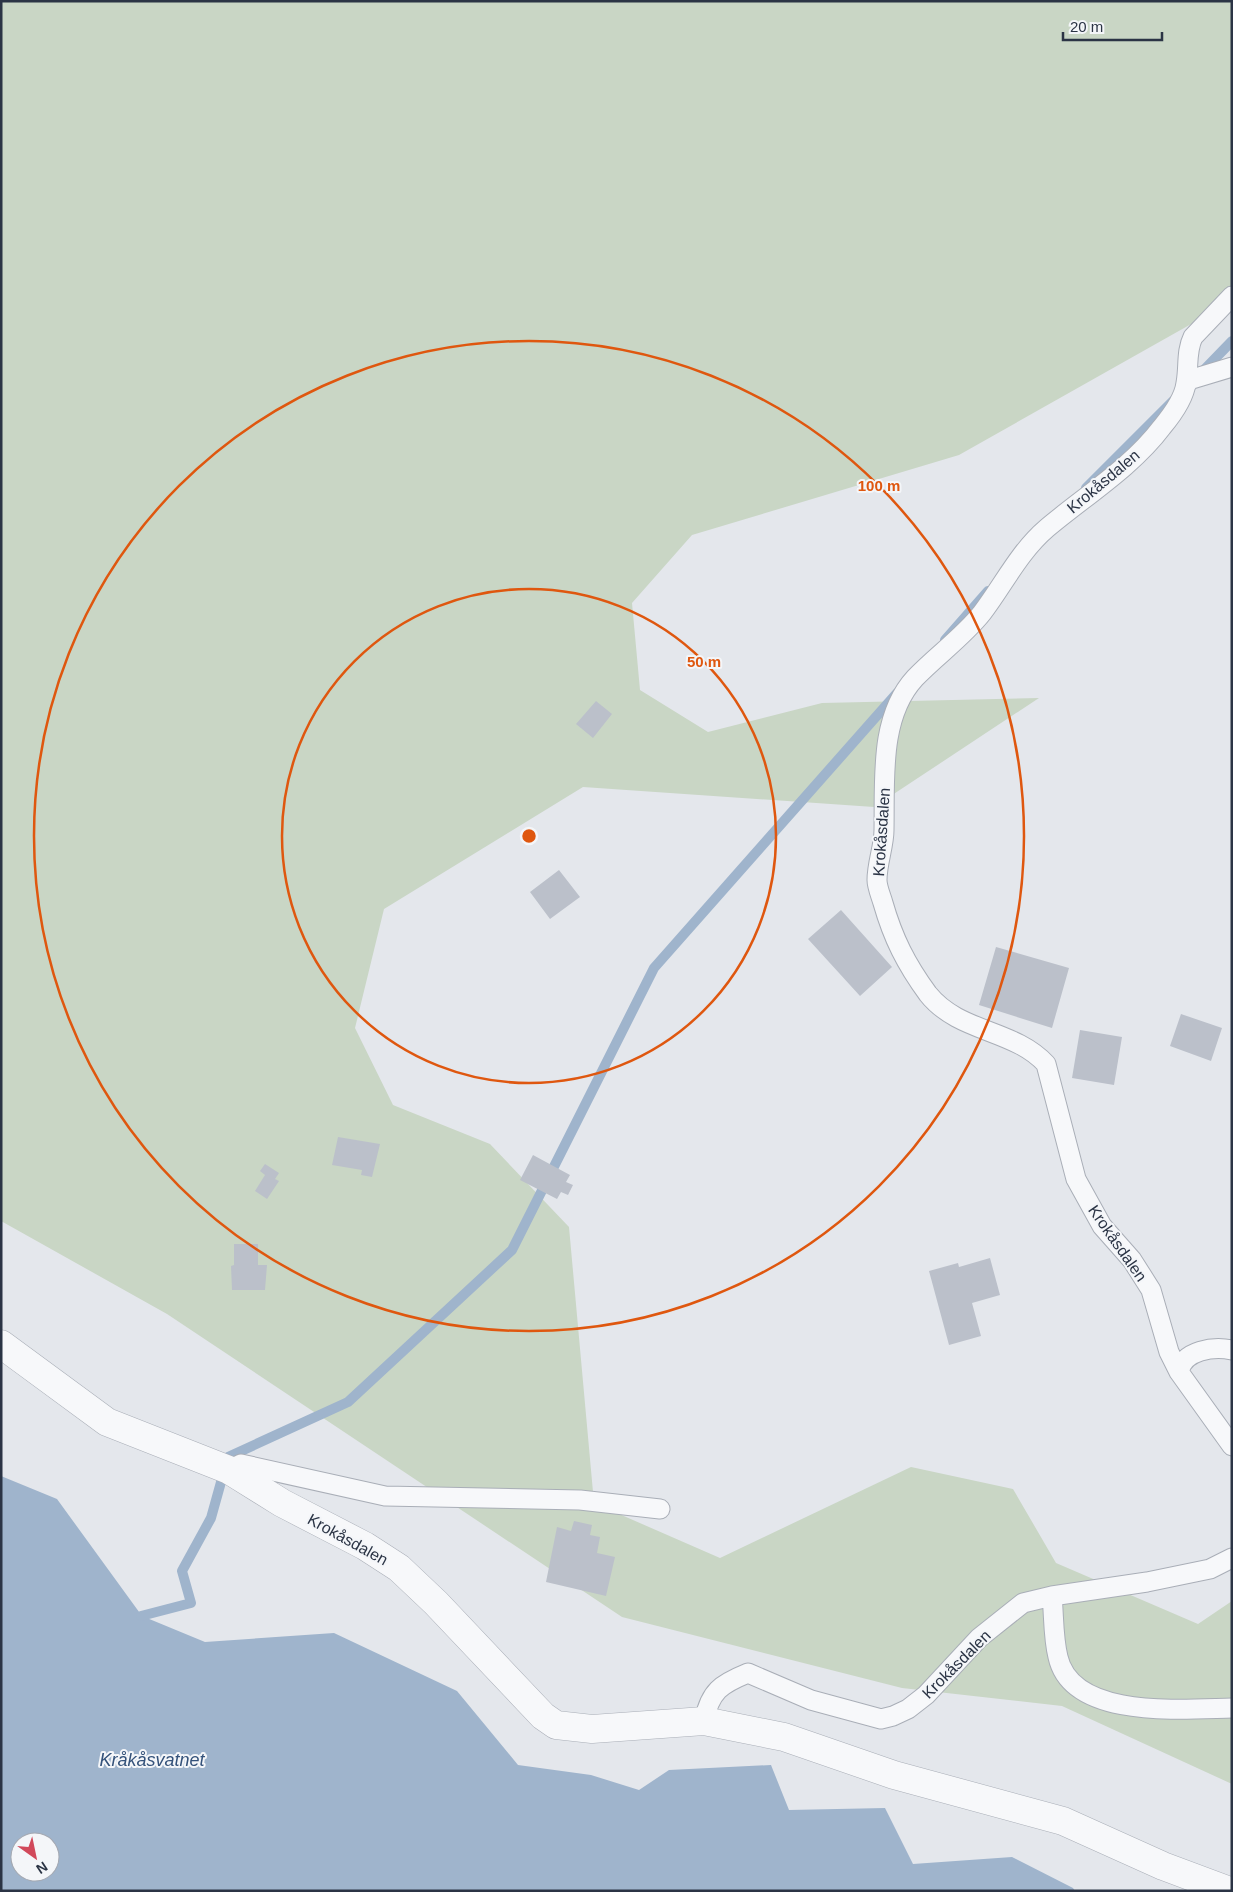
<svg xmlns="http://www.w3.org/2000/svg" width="1233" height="1892" font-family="Helvetica,sans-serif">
<rect width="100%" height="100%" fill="#e4e7ec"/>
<path fill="#c9d6c5" d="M 1,1 L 1232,1 L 1232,301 L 959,455 L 692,535 L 632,603 L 640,690 L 708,732 L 822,703 L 1039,698 L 874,807 L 583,787 L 384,909 L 355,1028 L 393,1105 L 490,1144 L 569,1227 L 594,1503 L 720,1558 L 911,1467 L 1013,1489 L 1056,1563 L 1198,1624 L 1232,1601 L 1232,1784 L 1062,1706 L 902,1688 L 622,1617 L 167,1314 L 1,1221 Z"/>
<path fill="#9fb4cc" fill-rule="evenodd" d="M 1,1476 L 57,1499 L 142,1616 L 205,1642 L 334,1633 L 457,1691 L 518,1765 L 591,1775 L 639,1790 L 669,1770 L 771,1765 L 789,1810 L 885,1808 L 913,1864 L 1012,1857 L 1073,1888 L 1075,1891 L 1,1891 ZM 20,1842 L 50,1842 L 50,1872 L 20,1872 Z"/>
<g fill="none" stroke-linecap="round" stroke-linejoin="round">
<path stroke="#9fb4cc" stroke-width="10" d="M 1201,373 L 1232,341
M 1086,488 L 1173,401
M 945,640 L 988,591
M 141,1616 L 191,1603 L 182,1571 L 211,1518 L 228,1457 L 348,1402 L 512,1250 L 654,968 L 897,693"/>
</g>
<path fill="#bbc0ca" d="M 596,701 L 612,714 L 593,738 L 576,724 Z
M 559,870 L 580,897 L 550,919 L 530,892 Z
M 841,910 L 892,967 L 860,996 L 808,939 Z
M 996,947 L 1069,968 L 1052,1028 L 979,1005 Z
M 1181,1014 L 1222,1028 L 1211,1061 L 1170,1046 Z
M 1080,1030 L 1122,1037 L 1114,1085 L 1072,1078 Z
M 338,1137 L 380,1144 L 372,1177 L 361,1175 L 362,1170 L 332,1165 Z
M 533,1155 L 570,1175 L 566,1182 L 573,1185 L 568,1195 L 561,1192 L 557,1199 L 520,1180 Z
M 265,1164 L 279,1173 L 275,1179 L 279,1181 L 267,1199 L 255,1191 L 265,1175 L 260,1171 Z
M 234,1244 L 258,1244 L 258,1265 L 267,1265 L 265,1290 L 232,1290 L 231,1266 L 234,1265 Z
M 990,1258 L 1000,1295 L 972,1303 L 981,1336 L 949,1345 L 929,1271 L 958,1263 L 959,1267 Z
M 574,1521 L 592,1525 L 590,1535 L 600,1537 L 597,1553 L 615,1557 L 606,1596 L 546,1582 L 557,1527 L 571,1531 Z"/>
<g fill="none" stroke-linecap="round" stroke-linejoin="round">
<g stroke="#a9aeb7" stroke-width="21">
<path id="lane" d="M 1232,296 L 1193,337 C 1186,351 1189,367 1186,383 C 1184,399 1172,415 1162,427 C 1132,467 1085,496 1047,528 C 1019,552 1004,584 982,613 C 963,637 936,656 915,678 C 879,717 885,780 884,830 C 884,846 877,863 877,880 C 877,887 881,896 883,903 C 893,938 906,964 928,994 C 959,1033 1014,1029 1046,1064 L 1076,1179 L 1102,1226 L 1132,1260 L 1151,1290 L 1169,1352 L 1179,1372 L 1232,1446
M 1186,385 L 1189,380 L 1232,367
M 1179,1372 C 1183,1350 1214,1346 1232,1350
M 229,1470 L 241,1464 L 385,1496 L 580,1500 L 660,1509
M 1052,1596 C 1054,1615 1053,1637 1058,1657 C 1072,1720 1184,1709 1232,1708
M 704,1721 C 710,1691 721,1684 748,1673 L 811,1700 L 881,1719 L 893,1716 L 908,1709 L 926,1695 L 979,1638 L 1023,1603 L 1052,1596 L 1147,1582 L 1210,1569 L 1232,1558"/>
</g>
<g stroke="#a9aeb7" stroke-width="29">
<path id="street" d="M 1,1344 L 107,1422 L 229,1470 L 282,1503 L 365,1546 L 399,1568 L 436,1603 L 543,1716 L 556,1725 L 592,1729 L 704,1721 L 784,1737 L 894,1775 L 1063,1821 L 1163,1866 L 1230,1891"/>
</g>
<use href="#lane" stroke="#f7f8fa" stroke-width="19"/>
<use href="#street" stroke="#f7f8fa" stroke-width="28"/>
</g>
<g fill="none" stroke="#df570f" stroke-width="2.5">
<circle cx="529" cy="836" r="247"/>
<circle cx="529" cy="836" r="495"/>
</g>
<g text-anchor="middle" stroke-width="4" stroke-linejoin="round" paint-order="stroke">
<g font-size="16" fill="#2b3445" stroke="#f4f6f9">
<text transform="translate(1103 481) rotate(-40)" y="6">Krokåsdalen</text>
<text transform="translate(881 832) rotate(-86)" y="6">Krokåsdalen</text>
<text transform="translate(1118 1243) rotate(55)" y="6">Krokåsdalen</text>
<text transform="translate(348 1539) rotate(29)" y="6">Krokåsdalen</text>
<text transform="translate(956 1664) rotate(-45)" y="6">Krokåsdalen</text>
</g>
<g font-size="18" font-style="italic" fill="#34527a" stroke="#f4f6f9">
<text x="152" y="1766">Kråkåsvatnet</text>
</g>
</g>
<circle cx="529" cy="836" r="8" fill="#df570f" stroke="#f4f6f9" stroke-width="2.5"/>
<g font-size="15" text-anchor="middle" font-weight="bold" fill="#df570f" stroke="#f4f6f9" stroke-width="4" stroke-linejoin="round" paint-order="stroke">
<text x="879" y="491">100 m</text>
<text x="704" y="667">50 m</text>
</g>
<rect width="1233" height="1892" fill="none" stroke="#2b3445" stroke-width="5"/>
<g transform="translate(35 1857) rotate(147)"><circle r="24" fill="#f4f6f9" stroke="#a4a8b1"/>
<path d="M0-4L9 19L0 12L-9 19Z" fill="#d1495b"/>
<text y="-8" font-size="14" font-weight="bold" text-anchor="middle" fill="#2b3445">N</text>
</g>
<path d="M1063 32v8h99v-8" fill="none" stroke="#2b3445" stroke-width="2.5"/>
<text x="1070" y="32" font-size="15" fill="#2b3445" stroke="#f4f6f9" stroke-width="4" paint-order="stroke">20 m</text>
</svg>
